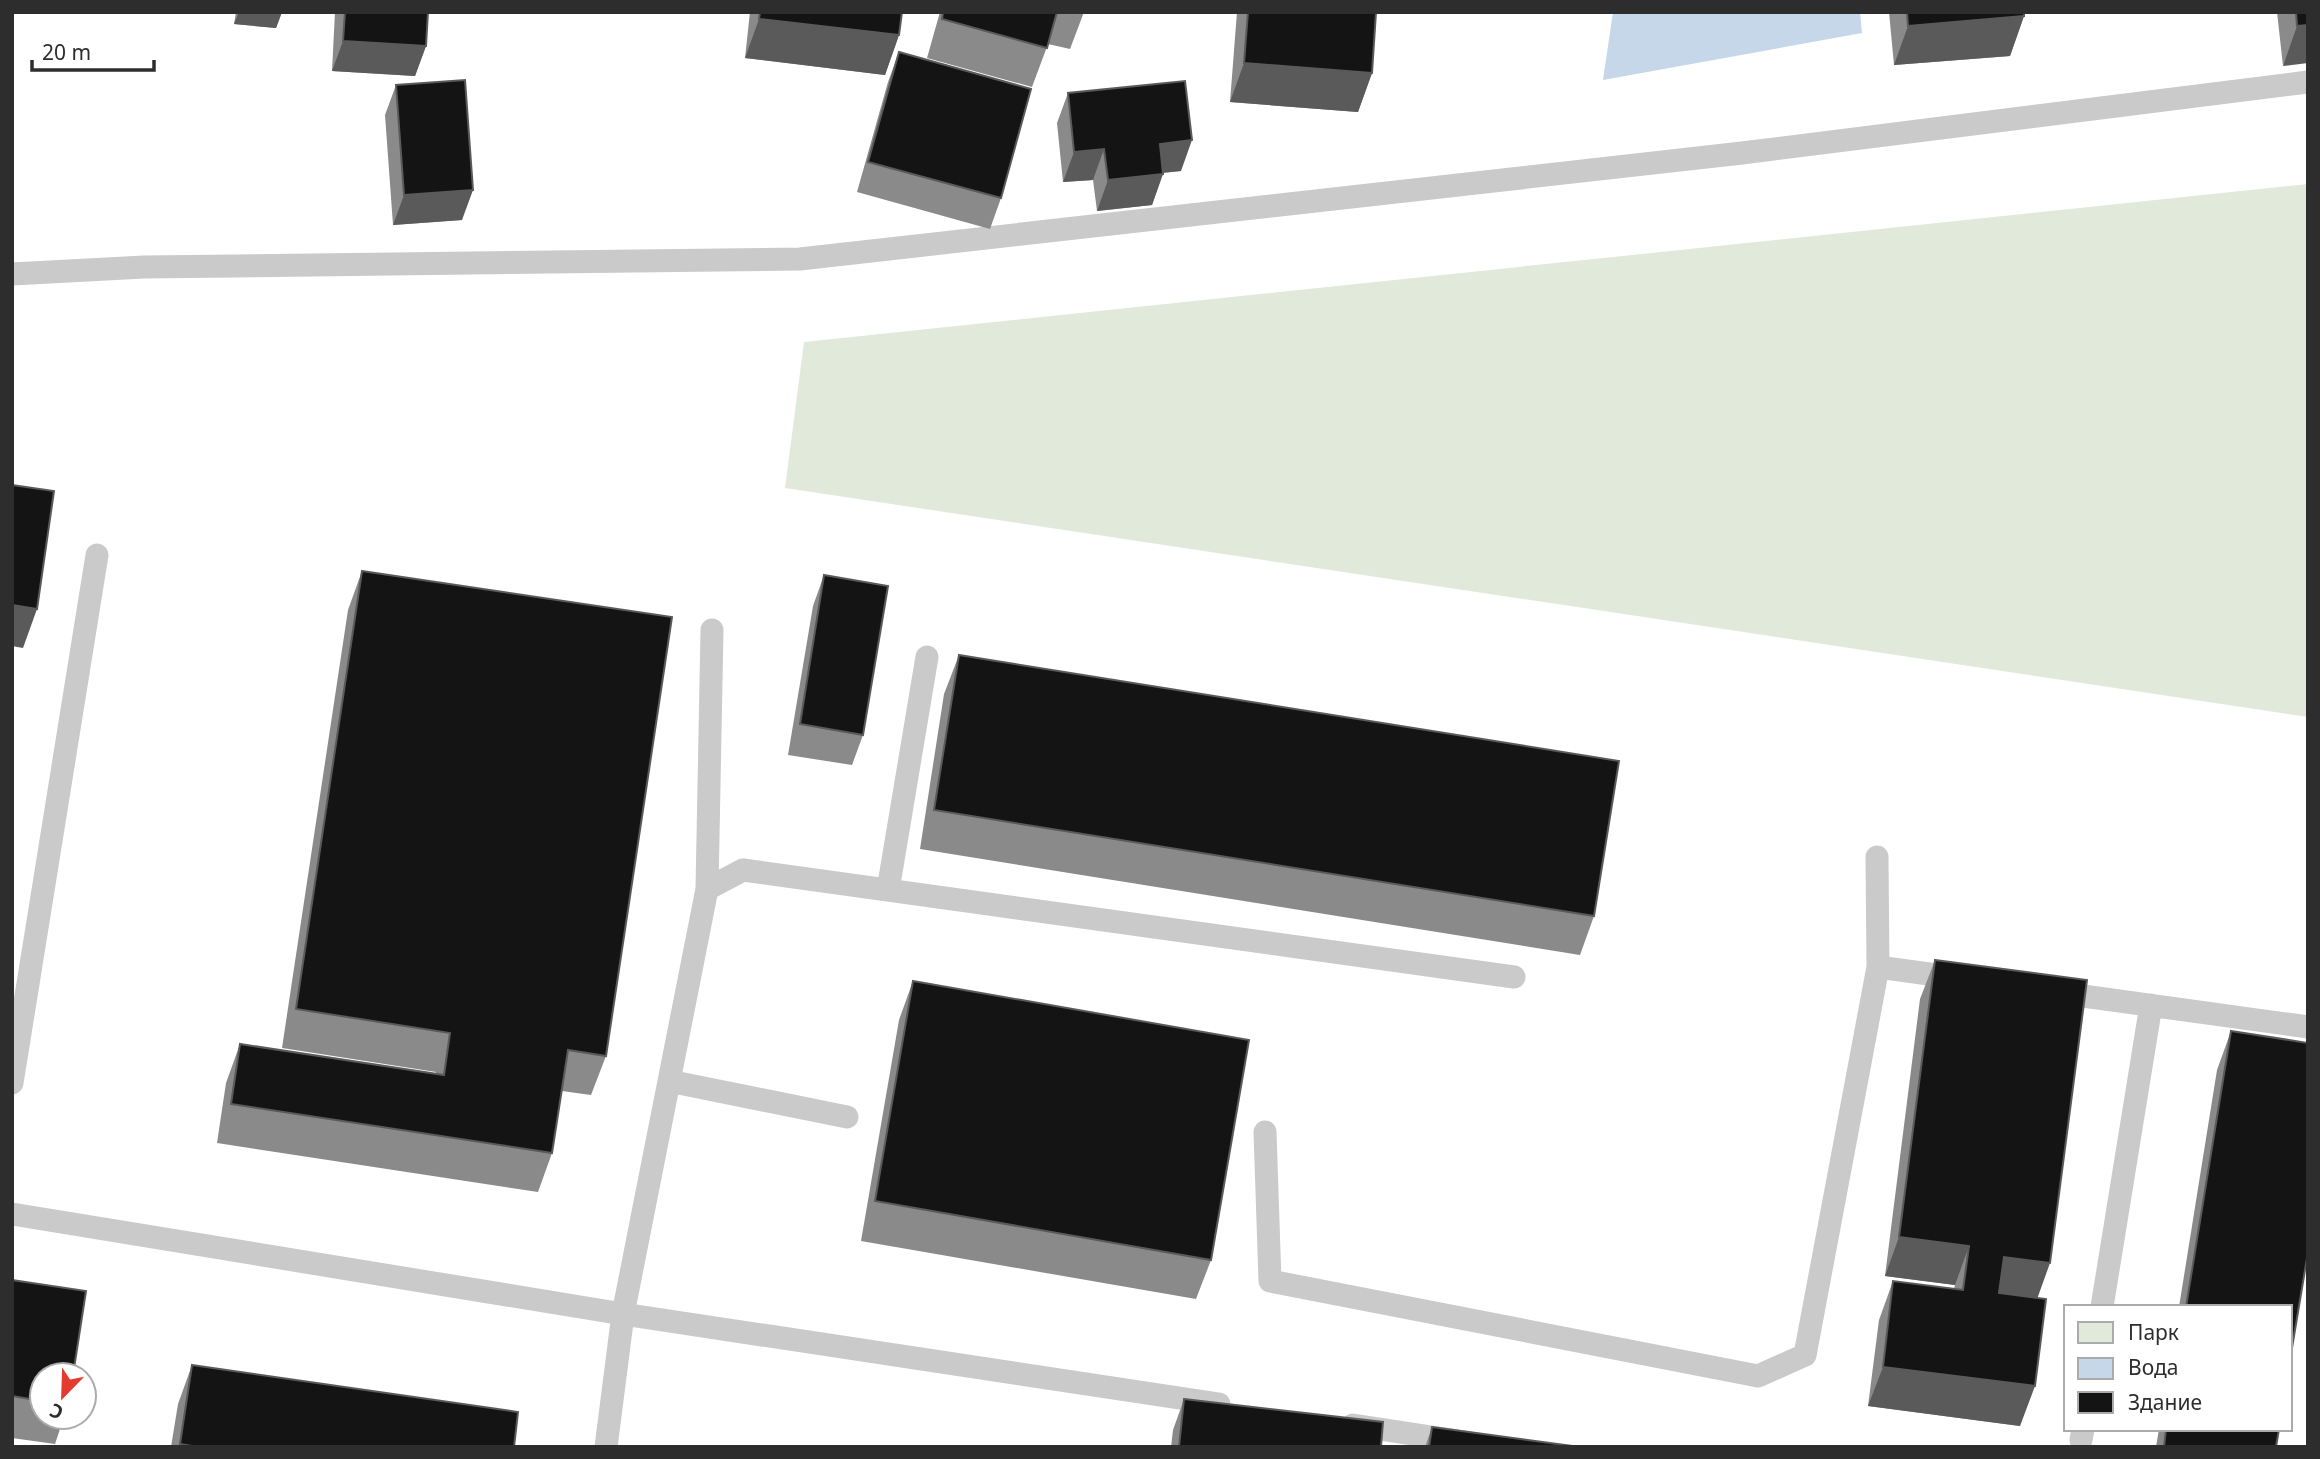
<svg xmlns="http://www.w3.org/2000/svg" width="2320" height="1459" font-family="'Noto Sans',sans-serif">
<rect width="100%" height="100%" fill="#fff"/>
<path fill="#e1eada" d="M 2308,184 L 2308,717 L 785,488 L 804,342 Z"/>
<path fill="#c6d7ea" d="M 1613,12 L 1860,12 L 1862,33 L 1603,80 Z"/>
<g fill="none" stroke-linecap="round" stroke-linejoin="round">
<path stroke="#cacaca" stroke-width="23" d="M 12,274 L 144,267 L 800,259 L 1742,153 L 2308,82
M 707,889 L 712,630
M 888,890 L 927,657
M 1878,967 L 1958,978
M 2054,992 L 2308,1027
M 669,1081 L 847,1117
M 12,1083 L 97,555
M 1265,1132 L 1270,1281 L 1758,1376 L 1805,1355 L 1878,967 L 1877,857
M 12,1214 L 623,1314 L 1219,1404
M 2102,1307 L 2151,1005
M 1353,1425 L 1497,1447
M 2081,1440 L 2083,1429
M 606,1447 L 623,1314 L 707,889 L 743,870 L 1514,977"/>
</g>
<path fill="#8a8a8a" d="M 236,12 L 282,12 L 276,28 L 234,24 Z
M 335,12 L 428,12 L 426,46 L 415,76 L 332,71 Z
M 750,12 L 902,12 L 899,35 L 885,75 L 745,58 Z
M 940,12 L 1084,12 L 1070,49 L 1048,44 L 1032,87 L 927,58 Z
M 1237,12 L 1376,12 L 1372,73 L 1358,112 L 1230,102 Z
M 1889,12 L 2024,12 L 2024,16 L 2010,56 L 1894,65 Z
M 2277,12 L 2308,12 L 2283,66 Z
M 899,52 L 1001,198 L 990,229 L 857,192 L 888,82 Z
M 396,85 L 462,220 L 393,225 L 385,115 Z
M 1068,93 L 1181,171 L 1163,173 L 1152,205 L 1097,211 L 1093,180 L 1063,182 L 1057,123 Z
M 362,571 L 606,1056 L 591,1095 L 562,1091 L 552,1153 L 538,1192 L 217,1143 L 226,1083 L 240,1044 L 435,1074 L 436,1072 L 282,1048 L 348,610 Z
M 824,575 L 863,735 L 852,765 L 788,755 L 813,606 Z
M 959,655 L 1594,916 L 1580,955 L 920,849 L 944,694 Z
M 1935,960 L 2037,1298 L 2020,1426 L 1868,1406 L 1879,1320 L 1893,1281 L 1954,1289 L 1955,1285 L 1885,1276 L 1920,999 Z
M 913,981 L 1211,1260 L 1196,1299 L 861,1241 L 899,1020 Z
M 2231,1031 L 2290,1307 L 2179,1307 L 2217,1070 Z
M 12,1280 L 42,1375 L 42,1417 L 64,1417 L 55,1444 L 12,1438 Z
M 192,1365 L 514,1447 L 171,1447 L 178,1404 Z
M 1184,1399 L 1381,1447 L 1171,1447 L 1173,1430 Z
M 1432,1427 L 1580,1447 L 1425,1447 Z
M 2159,1429 L 2279,1429 L 2276,1447 L 2156,1447 Z"/>
<path fill="#5a5a5a" d="M 239,12 L 282,12 L 276,28 L 234,24 Z
M 2024,16 L 2010,56 L 1894,65 L 1908,26 Z
M 759,19 L 899,35 L 885,75 L 745,58 Z
M 2308,25 L 2308,63 L 2283,66 L 2297,26 Z
M 343,41 L 426,46 L 415,76 L 332,71 Z
M 1244,63 L 1372,73 L 1358,112 L 1230,102 Z
M 1192,140 L 1181,171 L 1149,174 L 1160,144 Z
M 1104,149 L 1093,180 L 1063,182 L 1074,152 Z
M 1163,174 L 1152,205 L 1097,211 L 1108,180 Z
M 473,190 L 462,220 L 393,225 L 404,195 Z
M 12,605 L 37,609 L 23,648 L 12,646 Z
M 1899,1237 L 1969,1246 L 1955,1285 L 1885,1276 Z
M 2004,1257 L 2050,1263 L 2036,1302 L 1989,1296 Z
M 1883,1367 L 2035,1386 L 2020,1426 L 1868,1406 Z
M 180,1444 L 198,1447 L 179,1447 Z"/>
<path fill="#141414" stroke="#5a5a5a" stroke-width="2" d="M 345,12 L 428,12 L 426,46 L 343,41 Z
M 760,12 L 902,12 L 899,35 L 759,19 Z
M 943,12 L 1057,12 L 1047,48 L 942,19 Z
M 1248,12 L 1376,12 L 1372,73 L 1244,63 Z
M 1907,12 L 2024,12 L 2024,16 L 1908,26 Z
M 2296,12 L 2308,12 L 2308,25 L 2297,26 Z
M 899,52 L 1031,89 L 1001,198 L 868,162 Z
M 465,80 L 473,190 L 404,195 L 396,85 Z
M 1185,81 L 1192,140 L 1160,144 L 1163,174 L 1108,180 L 1104,149 L 1074,152 L 1068,93 Z
M 12,485 L 54,491 L 37,609 L 12,605 Z
M 362,571 L 672,617 L 606,1056 L 568,1050 L 552,1153 L 231,1104 L 240,1044 L 444,1075 L 450,1033 L 296,1009 Z
M 824,575 L 888,586 L 863,735 L 800,724 Z
M 959,655 L 1619,761 L 1594,916 L 934,810 Z
M 1935,960 L 2087,980 L 2050,1263 L 2004,1257 L 1999,1293 L 2046,1299 L 2035,1386 L 1883,1367 L 1893,1281 L 1963,1290 L 1969,1246 L 1899,1237 Z
M 913,981 L 1249,1040 L 1211,1260 L 875,1201 Z
M 2231,1031 L 2308,1043 L 2308,1252 L 2290,1360 L 2290,1307 L 2186,1307 Z
M 12,1280 L 86,1291 L 73,1375 L 42,1375 L 42,1401 L 12,1396 Z
M 192,1365 L 518,1412 L 514,1447 L 198,1447 L 180,1444 Z
M 1184,1399 L 1383,1422 L 1381,1447 L 1179,1447 Z
M 1432,1427 L 1580,1447 L 1429,1447 Z
M 2166,1429 L 2279,1429 L 2276,1447 L 2164,1447 Z"/>
<rect width="2320" height="1459" fill="none" stroke="#2d2d2d" stroke-width="28"/>
<rect x="2064" y="1305" width="228" height="126" fill="#ffffff" stroke="#ababab" stroke-width="2"/>
<rect x="2078" y="1322" width="35" height="21" fill="#e1eada" stroke="#ababab" stroke-width="2"/>
<text x="2128" y="1340" font-size="21" fill="#2d2d2d">Парк</text>
<rect x="2078" y="1358" width="35" height="21" fill="#c6d7ea" stroke="#ababab" stroke-width="2"/>
<text x="2128" y="1375" font-size="21" fill="#2d2d2d">Вода</text>
<rect x="2078" y="1392" width="35" height="21" fill="#141414" stroke="#ababab" stroke-width="2"/>
<text x="2128" y="1410" font-size="21" fill="#2d2d2d">Здание</text>
<g transform="translate(63 1396) rotate(203)"><circle r="33" fill="#ffffff" stroke="#ababab" stroke-width="2"/>
<path d="M0-5L12 26L0 18L-12 26Z" fill="#e33b2f"/>
<text y="-10" font-size="19" font-weight="bold" text-anchor="middle" fill="#2d2d2d">С</text>
</g>
<path d="M32 60v10h122v-10" fill="none" stroke="#2d2d2d" stroke-width="3.5"/>
<text x="42" y="60" font-size="21" fill="#2d2d2d" stroke="#ffffff" stroke-width="5" paint-order="stroke">20 m</text>
</svg>
